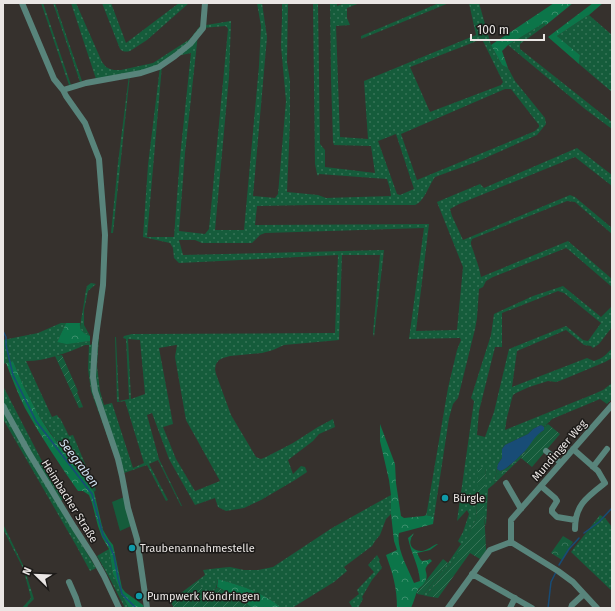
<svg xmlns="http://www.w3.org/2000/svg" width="615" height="611" font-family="'Fira Sans',sans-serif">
<defs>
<pattern id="grass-dots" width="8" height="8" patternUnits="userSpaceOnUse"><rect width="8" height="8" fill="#155c3b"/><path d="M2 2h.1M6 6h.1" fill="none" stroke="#377357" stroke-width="1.8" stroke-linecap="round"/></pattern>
<pattern id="forest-crowns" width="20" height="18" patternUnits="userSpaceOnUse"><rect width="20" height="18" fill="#0c7549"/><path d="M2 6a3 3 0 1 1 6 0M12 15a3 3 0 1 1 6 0" fill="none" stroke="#3b8f6c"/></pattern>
<pattern id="park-crowns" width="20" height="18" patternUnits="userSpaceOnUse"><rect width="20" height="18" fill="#155c3b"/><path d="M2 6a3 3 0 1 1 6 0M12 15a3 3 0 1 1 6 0" fill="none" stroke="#377357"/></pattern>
<pattern id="garden-furrows" width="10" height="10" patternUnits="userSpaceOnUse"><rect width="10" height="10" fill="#155c3b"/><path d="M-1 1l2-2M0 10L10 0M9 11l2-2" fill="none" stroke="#377357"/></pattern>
</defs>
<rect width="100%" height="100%" fill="#36312d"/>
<path fill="url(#grass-dots)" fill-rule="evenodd" d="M 41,3 L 43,3 L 71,85 L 69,85 Z
M 53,3 L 55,3 L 82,81 L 80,82 Z
M 71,3 L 76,3 L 102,62 L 106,67 L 110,69 L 114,70 L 121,70 L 153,63 L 190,39 L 200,26 L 231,21 L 229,77 L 215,230 L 244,230 L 259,66 L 261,26 L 257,3 L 262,3 L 267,37 L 253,196 L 275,198 L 278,194 L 286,101 L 281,46 L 282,18 L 282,3 L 288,3 L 287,62 L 290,81 L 290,122 L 287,192 L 318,195 L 326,198 L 391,196 L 390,189 L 387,179 L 319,174 L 318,176 L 317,174 L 315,164 L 313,3 L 318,3 L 320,144 L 325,150 L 325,167 L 375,173 L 371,146 L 334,145 L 333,142 L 331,78 L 330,3 L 337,3 L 337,6 L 345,3 L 360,3 L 347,8 L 347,18 L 350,25 L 336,26 L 340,137 L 368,139 L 364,81 L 476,35 L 469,3 L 479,3 L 491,45 L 502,65 L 508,68 L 515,81 L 545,118 L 546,124 L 537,135 L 476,162 L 435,177 C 429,185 424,202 415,205 L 310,205 L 257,206 L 255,225 L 429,224 L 416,331 L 457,330 L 463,267 L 437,202 L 480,184 L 484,188 L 577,148 L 612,175 L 612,186 L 575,157 L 459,204 L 450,209 L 452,216 L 463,240 L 570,195 L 575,197 L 612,228 L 612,234 L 575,202 L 567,201 L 472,239 L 471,242 L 471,244 L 479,268 L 481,277 L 568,241 L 612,279 L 612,287 L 569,250 L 566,248 L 493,277 L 486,281 L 483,287 L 479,289 L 477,318 L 475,329 L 458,398 L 453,404 L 449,418 L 434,517 L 426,515 L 427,511 L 448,388 L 457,350 L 461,340 L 460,338 L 409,339 L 424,228 L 265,233 L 260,235 L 252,243 L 202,243 L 195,240 L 179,240 L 183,255 L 384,250 L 374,337 L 373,333 L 380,255 L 342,255 L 339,340 L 284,345 L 273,350 L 262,353 L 230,356 L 223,358 L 219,360 L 216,364 L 215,369 L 216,374 L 231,415 L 256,457 L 261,459 L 266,457 L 293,443 L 318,427 L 333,419 L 335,427 L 319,434 L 313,441 L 288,460 L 293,474 L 301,466 L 305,467 L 307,472 L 295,480 L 261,500 L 244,508 L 226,511 L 218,507 L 215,498 L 195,505 L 169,459 L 152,413 L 147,415 L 159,459 L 182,506 L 181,506 L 158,460 L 149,464 L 168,500 L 166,501 L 147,465 L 124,473 L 116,460 L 91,391 L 88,369 L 89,345 L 85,345 C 67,353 46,361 26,361 L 52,417 L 57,415 L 59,418 L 60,418 L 69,436 L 73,435 L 96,490 L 94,492 L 76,470 L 39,416 L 24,387 L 13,361 L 3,364 L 3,340 L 38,333 L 61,323 L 66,323 L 57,342 L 78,342 L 90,341 L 90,345 L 95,343 L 96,336 L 99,336 L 97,366 L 100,391 L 104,405 L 112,403 L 133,468 L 144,463 L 125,401 L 117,402 L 115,337 L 116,337 L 119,401 L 129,399 L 126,339 L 123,338 L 124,336 L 132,334 L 335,333 L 338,255 L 179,263 L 174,258 L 173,248 L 170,243 L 143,237 L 148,165 L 160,67 L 130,74 L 113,233 L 111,233 L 118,163 L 129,75 L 96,79 ZM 225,26 L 227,27 L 228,29 L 209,229 L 205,234 L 179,231 L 185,153 L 198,34 L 203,28 ZM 482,39 L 503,82 L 501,85 L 430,112 L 410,67 ZM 191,53 L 180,157 L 174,237 L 147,237 L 162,65 L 177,56 ZM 505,89 L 511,89 L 539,125 L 539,127 L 535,131 L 417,180 L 401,134 ZM 396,134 L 414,189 L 400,195 L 397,194 L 378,141 ZM 128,339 L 140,340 L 145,394 L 131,399 ZM 176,345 L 177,345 L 175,357 L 186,420 L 220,481 L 195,491 L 176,459 L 163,427 L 173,424 L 159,348 Z
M 102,3 L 111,3 L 126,43 L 179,3 L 189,3 L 147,40 L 130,51 C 126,52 123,52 120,49 Z
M 439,3 L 449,3 L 361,39 L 361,36 Z
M 589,15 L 612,35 L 612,92 L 579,64 L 580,55 L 557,36 L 587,16 Z
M 544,23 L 546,25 L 520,44 L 520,49 L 612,122 L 612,129 L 585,109 L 508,45 Z
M 91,283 L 96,284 L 88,291 L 84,310 L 84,325 L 90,336 L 82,332 L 80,327 L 86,290 L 87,286 Z
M 563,286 L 601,317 L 612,306 L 612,327 L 599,344 L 593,348 L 591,346 L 584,345 L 566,330 L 517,351 L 512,387 L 587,358 L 594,361 C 603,358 606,355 612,348 L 612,358 L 605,362 L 562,380 L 556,382 L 548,381 L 529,387 L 516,393 L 513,395 L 511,402 L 507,417 L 505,430 L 594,394 L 603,390 L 612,383 L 612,399 L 607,404 L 600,399 L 552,419 L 544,427 L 541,425 L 533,429 L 528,434 L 505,445 L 502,449 L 502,458 L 498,464 L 494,484 L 488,489 L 486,526 C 481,511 485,483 486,467 L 477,499 L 476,519 L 468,537 L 450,566 L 426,596 L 423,595 L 448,563 L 461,544 L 458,541 L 463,532 L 469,514 L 467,510 L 457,521 L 474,401 L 471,398 L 491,335 L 494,314 L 533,296 ZM 558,291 L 564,293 L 601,323 L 588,341 L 583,340 L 566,326 L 509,349 L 494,412 L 485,437 L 477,435 L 479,411 L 495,347 L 502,347 L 502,313 Z
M 3,386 L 44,465 L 64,499 L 57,503 L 96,568 L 90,571 L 77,547 L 3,419 Z
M 391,495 L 391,514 L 386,519 L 380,535 L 375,541 L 372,546 L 344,567 L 347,571 L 334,582 L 292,608 L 281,608 C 264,592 240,586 218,579 C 216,588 217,591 206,594 L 197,581 L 205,575 L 203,570 L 219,568 L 230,567 L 244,570 L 258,570 L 273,567 L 332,528 Z
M 600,515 L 605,518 L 612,527 L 612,591 L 571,552 Z
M 3,524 L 24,567 L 34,599 L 28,605 L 27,608 L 22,608 L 31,598 L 23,568 L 4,531 L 3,531 Z
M 109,549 L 113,574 L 125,601 L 129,608 L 125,608 L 109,577 L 97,556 Z
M 377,555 L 380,560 L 379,561 L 382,568 L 372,580 L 362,597 L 363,599 L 358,608 L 352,608 L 352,607 L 349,602 L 359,594 L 357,590 L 374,572 L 368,565 Z"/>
<path fill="url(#forest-crowns)" d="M 554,3 L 573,3 L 546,25 L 544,23 L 508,45 L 502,51 L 508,68 L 502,65 L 491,45 Z
M 593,3 L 603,3 L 589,15 L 587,16 L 557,36 L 580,55 L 579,64 L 548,37 Z
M 66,323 L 80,323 C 79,331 84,333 90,336 L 90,341 L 67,344 L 57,342 Z
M 13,361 L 24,387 L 39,416 L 50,433 L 94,492 L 103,530 L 109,540 L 113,545 L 122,588 L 125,592 L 143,605 L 144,608 L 129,608 L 125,601 L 113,574 L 109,549 L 102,537 L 98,526 L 92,503 L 89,495 L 83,491 L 78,491 C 59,464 41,437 25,408 C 18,394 12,378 6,363 Z
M 380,424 L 395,464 L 396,483 L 401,516 L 404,518 L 424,516 L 426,515 L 434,517 L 433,524 L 399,533 C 396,549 408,568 414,583 L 420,581 C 419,566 411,553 408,538 L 414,533 C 413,535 411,537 411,539 C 408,546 415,552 422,551 C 428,550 432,546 437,544 L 438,544 L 430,550 L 417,553 L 420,559 L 422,561 L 428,560 L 430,559 L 432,561 C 420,571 429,570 426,580 C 425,584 420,587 418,590 C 415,595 414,602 411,608 L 397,608 C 397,588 393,574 386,555 L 397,550 L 394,541 L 391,514 L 391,495 L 389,480 L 380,441 Z
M 218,579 C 239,585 264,592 281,608 L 252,608 L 238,597 L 217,587 Z"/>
<path fill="url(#park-crowns)" d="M 544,430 L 521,458 L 494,484 L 497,469 L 500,471 L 503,470 L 508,467 L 524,452 L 534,438 L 539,433 Z
M 563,536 L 573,542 L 562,560 L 551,553 Z"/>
<path fill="url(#garden-furrows)" d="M 62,355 L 78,391 L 77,392 L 83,407 L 79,408 L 55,356 Z
M 548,424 L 560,434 L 532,467 L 521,458 L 544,430 L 544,427 Z
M 486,467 L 484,510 L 486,549 L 486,551 L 480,559 L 470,553 L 438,598 L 426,596 L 450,566 L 468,536 L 476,519 L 478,469 Z
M 443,559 L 448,563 L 423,595 L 417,594 L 417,592 Z
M 197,581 L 206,593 L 210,590 L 213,592 L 217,587 L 238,597 L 252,608 L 174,608 L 170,601 Z"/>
<path fill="#155c3b" d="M 124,497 L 131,526 L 120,531 L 112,502 Z"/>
<path fill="#184c76" d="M 541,425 L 544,427 L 544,430 C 534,436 532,443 525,451 C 518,458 511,465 503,470 L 500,471 L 497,469 L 498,464 L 502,458 L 502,449 L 505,445 L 528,434 L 533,429 Z"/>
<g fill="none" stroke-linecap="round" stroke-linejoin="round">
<path stroke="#184c76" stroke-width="1.5" d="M 3,331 L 6,337 L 6,345 L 13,375 L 36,421 L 92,494 L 103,535 L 110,546 L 114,556 L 118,578 L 122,594 L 136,608
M 584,533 L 599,522 L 612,508
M 559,565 L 569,549 L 579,538
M 548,608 L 551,582 L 556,572"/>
<path stroke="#58847b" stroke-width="6" d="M 22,3 L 54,79 L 63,90 L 66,96 L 85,123 L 99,159 L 105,235 L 103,285 L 95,343 L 93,377 L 95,391 L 118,459 L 122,476 L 128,508 L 137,539 L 147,608
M 63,90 L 86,83 L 141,73 L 159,67 L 175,56 L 190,44 L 203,28 L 205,3
M 3,406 L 29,453 L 74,527 L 94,558 L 104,576 L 119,608
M 573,449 L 598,471 L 605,483 C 587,497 575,505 575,529
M 546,451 L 561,463
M 593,467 L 607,449
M 506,483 L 521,509
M 541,486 L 555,498 L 557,501 L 552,509 L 552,512 L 557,517 L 575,520
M 511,542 L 558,571 L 573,582 L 597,608
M 472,574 L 532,608
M 69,582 L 76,598 L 79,608
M 448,608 L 490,550 L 511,542 L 511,520 L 612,405
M 510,608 L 515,598
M 571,608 L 572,605 L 584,594"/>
</g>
<g fill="#0f9aa8" stroke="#1c1a18" stroke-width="1.5">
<circle cx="445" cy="498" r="4"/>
<circle cx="132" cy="548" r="4"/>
<circle cx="139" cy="596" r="4"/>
</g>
<g text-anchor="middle" stroke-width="3" stroke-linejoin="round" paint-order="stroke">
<g font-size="11" fill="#eae6e4" stroke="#1c1a18">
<text transform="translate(559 450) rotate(-49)" y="4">Mundinger Weg</text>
<text transform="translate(70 501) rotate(58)" y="4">Heimbacher Straße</text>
</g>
<g font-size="11" fill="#eae6e4" stroke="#1c1a18" text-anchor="start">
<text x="453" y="502">Bürgle</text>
<text x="140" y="552">Traubenannahmestelle</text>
<text x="147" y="600">Pumpwerk Köndringen</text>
</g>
<g font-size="12" font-style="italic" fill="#cfe0f0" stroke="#1c1a18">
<text transform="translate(79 463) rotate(53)" y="4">Seegraben</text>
</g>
</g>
<rect width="615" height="611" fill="none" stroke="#eae6e4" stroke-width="8"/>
<g transform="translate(36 575) rotate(293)" stroke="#1c1a18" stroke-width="3" paint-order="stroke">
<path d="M0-3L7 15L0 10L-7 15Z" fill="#eae6e4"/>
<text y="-6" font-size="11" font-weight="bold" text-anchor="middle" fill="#eae6e4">N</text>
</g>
<path d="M471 34v6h73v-6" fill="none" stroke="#eae6e4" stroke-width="2"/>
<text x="477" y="34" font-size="12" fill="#eae6e4" stroke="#1c1a18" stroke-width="3" paint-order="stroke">100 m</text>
</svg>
